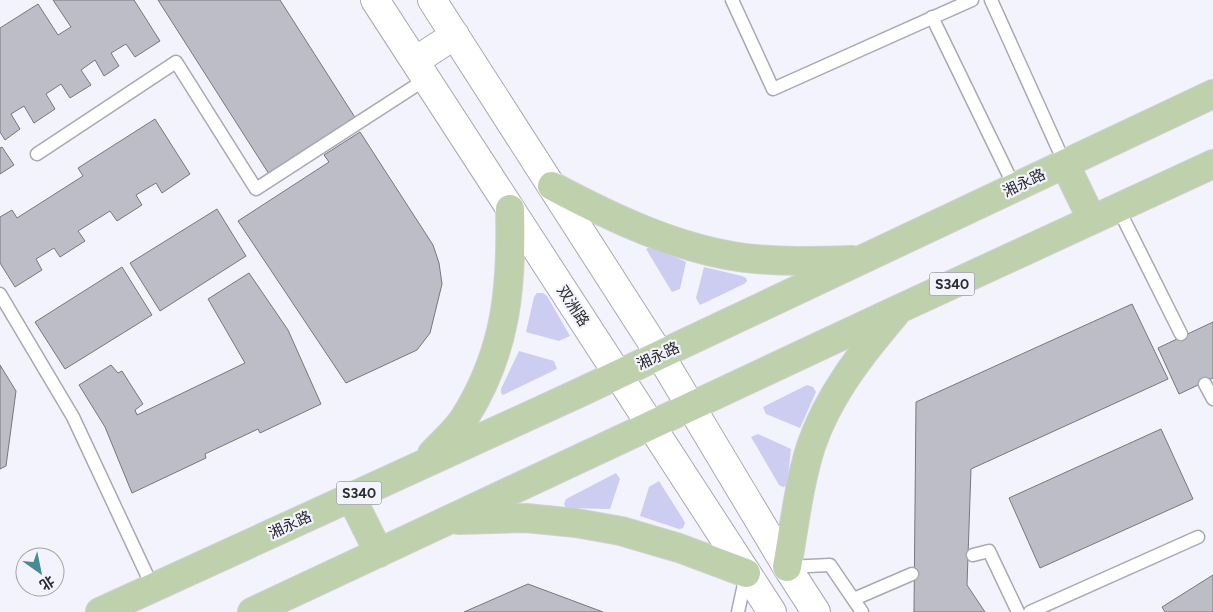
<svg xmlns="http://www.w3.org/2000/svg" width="1213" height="612" font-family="Figtree,'Noto Sans SC',sans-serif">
<rect width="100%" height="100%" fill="#f3f3fd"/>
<path fill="#cccdf0" d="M 652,246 L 686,262 L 680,289 L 672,292 L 646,249 Z
M 704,267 L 742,276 L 746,278 L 747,281 L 744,284 L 700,305 L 696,298 Z
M 537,293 L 543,293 L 547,296 L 570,336 L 559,341 L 526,332 L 534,297 Z
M 519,351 L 554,361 L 557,369 L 503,395 L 501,393 L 501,389 Z
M 807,385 L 813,387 L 816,392 L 800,428 L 766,414 L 763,407 Z
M 758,434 L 791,449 L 787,486 L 783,487 L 779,485 L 751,437 Z
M 616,473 L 620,479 L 610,509 L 566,508 L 564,504 L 566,499 Z
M 659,481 L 683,519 L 685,523 L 683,528 L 679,529 L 640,516 L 649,487 Z"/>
<path fill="#bcbdc6" stroke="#77777f" d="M 53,0 L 134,0 L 160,41 L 135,57 L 126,44 L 111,53 L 119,66 L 104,76 L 95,60 L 81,70 L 91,85 L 70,98 L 61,84 L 46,94 L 55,109 L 34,123 L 24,106 L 11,114 L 20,129 L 5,140 L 0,132 L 0,28 L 38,4 L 58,35 L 71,27 Z
M 158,0 L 280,0 L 356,119 L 269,174 Z
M 155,119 L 190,174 L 162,193 L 156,183 L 136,195 L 142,205 L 117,221 L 110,211 L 78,231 L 85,241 L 60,257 L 54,248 L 36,259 L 42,270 L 15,287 L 0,263 L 0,217 L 12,210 L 17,218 L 83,176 L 78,168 Z
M 360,132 L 433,245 L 439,263 L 442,284 L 430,333 L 417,350 L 346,383 L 238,221 L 329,162 L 324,155 Z
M 2,147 L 14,165 L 0,174 L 0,148 Z
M 217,209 L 246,256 L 160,311 L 130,263 Z
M 122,267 L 152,315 L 65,369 L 35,322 Z
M 249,273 L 288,330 L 321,404 L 260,433 L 258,429 L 205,454 L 206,458 L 132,493 L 105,427 L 79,385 L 111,365 L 118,373 L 122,371 L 143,404 L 135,410 L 137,415 L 245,363 L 208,299 Z
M 1132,304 L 1168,379 L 971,469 L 967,585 L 985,612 L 914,612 L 916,402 Z
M 1213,322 L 1213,378 L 1179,394 L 1158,348 Z
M 0,365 L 16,391 L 6,466 L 0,469 Z
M 1161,429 L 1193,499 L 1040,568 L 1009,498 Z
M 1213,575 L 1213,612 L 1165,612 L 1162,607 Z
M 528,584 L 603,612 L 464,612 Z"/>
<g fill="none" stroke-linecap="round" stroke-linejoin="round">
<g stroke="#a8a9b2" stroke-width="15">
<path id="service" d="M 732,0 L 773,89 L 972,0
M 991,0 L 1065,164
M 932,17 L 1015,188
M 37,154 L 176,62 L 256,189 L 426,79
M 1118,208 L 1181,334
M 0,294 L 73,417 L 153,588
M 1205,384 L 1213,399
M 973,555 L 989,551 L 1018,612
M 787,567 L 830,565 L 862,612
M 854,599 L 912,574
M 738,612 L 746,575
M 1030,612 L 1198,537"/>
</g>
<g stroke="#a8a9b2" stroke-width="30">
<path id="secondary" d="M 375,0 L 772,612
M 432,0 L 660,355 L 787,567 L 816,612
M 415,61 L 455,35"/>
</g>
<g stroke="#d0d1d1" stroke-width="30">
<path id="primary" d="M 1065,164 L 1092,220
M 552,186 C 612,218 677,249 745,258 C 780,262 816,261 852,260
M 432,454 C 443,442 457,430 465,417 C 507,350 512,286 510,209
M 351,497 L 379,553
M 459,520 L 526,518 L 576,523 L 621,531 L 679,548 L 746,573
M 787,567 C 794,528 799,483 811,446 C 828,396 861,354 895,314
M 100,612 L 581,392 L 1213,94
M 252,612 L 899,309 L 1213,164"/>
</g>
<use href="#service" stroke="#fff" stroke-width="12"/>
<use href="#secondary" stroke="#fff" stroke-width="28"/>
<use href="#primary" stroke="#bfd0ac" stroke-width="28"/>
</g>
<g text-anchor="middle" stroke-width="4.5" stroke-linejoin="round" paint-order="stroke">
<g fill="#f3f3fd" stroke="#67686d" stroke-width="1">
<rect x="929.5" y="272.5" width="45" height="23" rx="4"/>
<rect x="336.5" y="481.5" width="45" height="23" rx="4"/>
</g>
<g font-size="14" font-weight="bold" fill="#2b2c2f">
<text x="952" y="289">S340</text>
<text x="359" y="498">S340</text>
</g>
<g font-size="15" fill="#2b2c2f" stroke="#f3f3fd">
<text transform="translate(1024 183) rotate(-26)" y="5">湘永路</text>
<text transform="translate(573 306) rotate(57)" y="5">双洲路</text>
<text transform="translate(658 356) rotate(-25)" y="5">湘永路</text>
<text transform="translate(290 525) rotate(-25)" y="5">湘永路</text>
</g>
</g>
<g transform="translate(40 572) rotate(147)"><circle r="24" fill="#f3f3fd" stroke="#a3a3ab"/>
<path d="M0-4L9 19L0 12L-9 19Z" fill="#458c93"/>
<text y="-8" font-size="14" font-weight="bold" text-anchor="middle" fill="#2b2c2f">北</text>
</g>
</svg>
